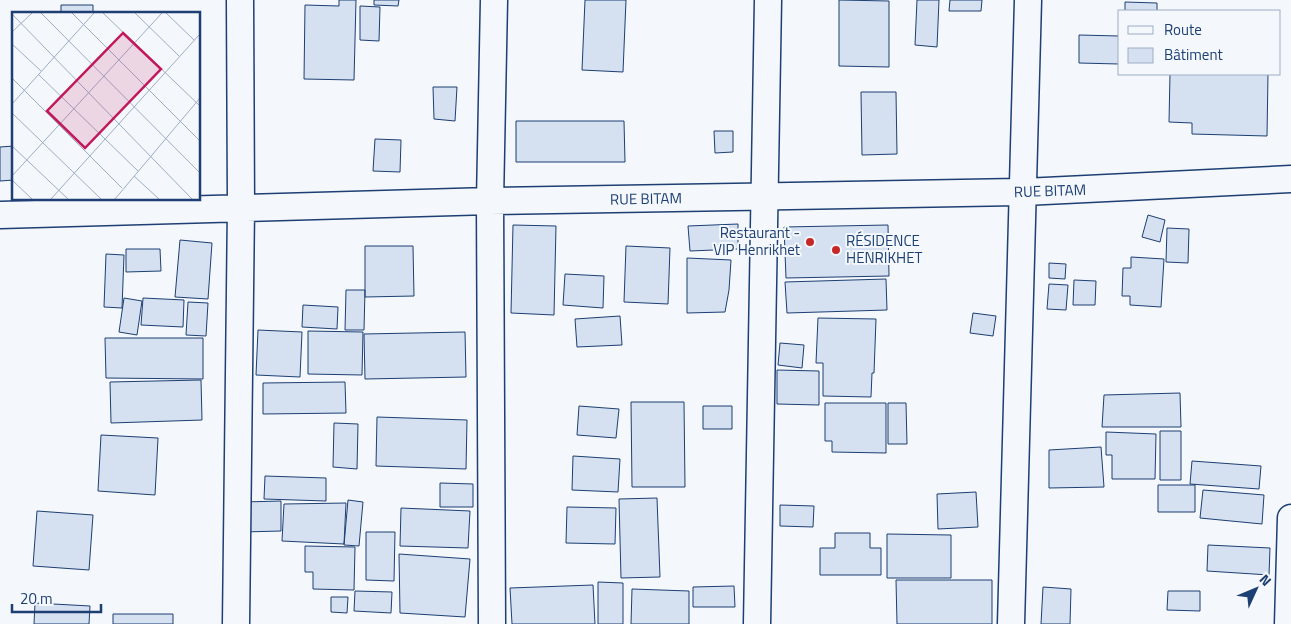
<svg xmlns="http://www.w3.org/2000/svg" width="1291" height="624" font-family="'Titillium Web',sans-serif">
<rect width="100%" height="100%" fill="#f4f7fb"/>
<path fill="#d5e0f0" stroke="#1d3f73" d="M 339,0 L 356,0 L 354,80 L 304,79 L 305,5 L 339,6 Z
M 374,0 L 399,0 L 398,6 L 374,5 Z
M 585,0 L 626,0 L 623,72 L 582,70 Z
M 839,0 L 889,1 L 889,67 L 839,66 Z
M 917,0 L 939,0 L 937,47 L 915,45 Z
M 950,0 L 982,0 L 981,11 L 949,11 Z
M 1125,2 L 1157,3 L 1157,11 L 1125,11 Z
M 61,5 L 93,5 L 93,14 L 61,14 Z
M 360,6 L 380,7 L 379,41 L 360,40 Z
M 1079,35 L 1119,36 L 1119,64 L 1079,63 Z
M 1170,74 L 1268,74 L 1267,136 L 1192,134 L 1192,123 L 1169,122 Z
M 433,87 L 457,87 L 455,121 L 434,119 Z
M 861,92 L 896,92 L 897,154 L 862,155 Z
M 516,121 L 624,121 L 625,162 L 516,162 Z
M 714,131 L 733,131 L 733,152 L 715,153 Z
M 375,139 L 401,140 L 400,172 L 373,171 Z
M 14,146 L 14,180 L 0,181 L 0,147 Z
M 1148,215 L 1165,220 L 1160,242 L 1142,237 Z
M 738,224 L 738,249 L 690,251 L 688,226 Z
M 513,225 L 556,226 L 554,315 L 511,313 Z
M 888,225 L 889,276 L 786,278 L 784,227 Z
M 1167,228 L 1189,229 L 1188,263 L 1166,262 Z
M 180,240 L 212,243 L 208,299 L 175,297 Z
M 365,246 L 413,246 L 414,296 L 365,297 Z
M 626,246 L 670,248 L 668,304 L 624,302 Z
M 126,249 L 160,249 L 161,271 L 126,272 Z
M 106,254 L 124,255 L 122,308 L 104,307 Z
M 1131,257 L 1164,259 L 1161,307 L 1130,305 L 1130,296 L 1122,296 L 1123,268 L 1131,268 Z
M 687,258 L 731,260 L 729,290 L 725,312 L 687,313 Z
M 1049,263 L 1066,264 L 1065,279 L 1049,278 Z
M 565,274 L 604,276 L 603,308 L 563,305 Z
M 886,279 L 887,310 L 787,313 L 785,282 Z
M 1074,280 L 1096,281 L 1095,305 L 1073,305 Z
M 1049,284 L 1068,285 L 1066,310 L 1047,309 Z
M 346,290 L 365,290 L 364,330 L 345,330 Z
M 124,298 L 142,301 L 137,335 L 119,332 Z
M 143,298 L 184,300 L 183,327 L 141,325 Z
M 188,302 L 208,303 L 206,336 L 186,335 Z
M 303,305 L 338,307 L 337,329 L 302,327 Z
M 973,313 L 996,316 L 993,336 L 970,333 Z
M 620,316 L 622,345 L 577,347 L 575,319 Z
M 818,318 L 876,319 L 874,373 L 872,373 L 871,397 L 823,396 L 823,363 L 816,363 Z
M 258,330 L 302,332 L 300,377 L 256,375 Z
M 308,331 L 363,332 L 362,375 L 308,374 Z
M 465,332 L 466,377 L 365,379 L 364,334 Z
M 105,338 L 203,338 L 203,379 L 106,378 Z
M 780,343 L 804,345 L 802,368 L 778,365 Z
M 777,370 L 819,371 L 819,405 L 777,404 Z
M 201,380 L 202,420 L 111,423 L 110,382 Z
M 345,382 L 346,413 L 263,414 L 263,383 Z
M 1180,393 L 1181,427 L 1102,427 L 1104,395 Z
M 631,402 L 684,402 L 685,487 L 632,487 Z
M 825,403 L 886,403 L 886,453 L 832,452 L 832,441 L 825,441 Z
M 888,403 L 906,403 L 907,444 L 888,444 Z
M 579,406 L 619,409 L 616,438 L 577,435 Z
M 703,406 L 732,406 L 732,429 L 703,429 Z
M 377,417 L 467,420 L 466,469 L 376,466 Z
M 334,423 L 358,424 L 357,469 L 333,467 Z
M 1160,431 L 1181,431 L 1181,480 L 1160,480 Z
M 1106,432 L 1156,434 L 1155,479 L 1112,479 L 1112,455 L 1106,455 Z
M 101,435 L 158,438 L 155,495 L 98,491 Z
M 1101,447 L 1104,487 L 1049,488 L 1049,450 Z
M 573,456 L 620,459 L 618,492 L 572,490 Z
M 1192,461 L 1261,466 L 1259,489 L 1190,484 Z
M 265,476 L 326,478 L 326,501 L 264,499 Z
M 440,483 L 473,484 L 473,507 L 440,507 Z
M 1158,485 L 1195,485 L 1195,512 L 1158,512 Z
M 1203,490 L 1264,495 L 1262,524 L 1200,518 Z
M 976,492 L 978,527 L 938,529 L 937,494 Z
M 657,498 L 660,577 L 621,578 L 619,499 Z
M 348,500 L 363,502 L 359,546 L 344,545 Z
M 281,501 L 281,531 L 243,532 L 243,502 Z
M 346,503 L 344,544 L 282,541 L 284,504 Z
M 780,505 L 814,506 L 813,527 L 780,526 Z
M 567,507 L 616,508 L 615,544 L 566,543 Z
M 401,508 L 470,511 L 468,548 L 400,546 Z
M 37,511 L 93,515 L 89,570 L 33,566 Z
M 366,532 L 395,532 L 394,581 L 366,580 Z
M 835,533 L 870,533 L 870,548 L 881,548 L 881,575 L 820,575 L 820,548 L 835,548 Z
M 887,534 L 951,535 L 951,578 L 887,578 Z
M 1208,545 L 1270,548 L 1269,575 L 1207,571 Z
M 305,546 L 355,547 L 354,590 L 313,589 L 313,572 L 305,572 Z
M 399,554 L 470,559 L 465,617 L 400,613 Z
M 896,580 L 992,580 L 992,624 L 897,624 Z
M 598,582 L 623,583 L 623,624 L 598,624 Z
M 593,585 L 595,624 L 512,624 L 510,588 Z
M 734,586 L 735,607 L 693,607 L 693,587 Z
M 1043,587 L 1071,589 L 1070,624 L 1041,624 Z
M 632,589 L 689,591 L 689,624 L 631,624 Z
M 355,591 L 392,592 L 391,613 L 354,611 Z
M 1168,591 L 1200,591 L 1200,611 L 1167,610 Z
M 331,597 L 348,597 L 347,613 L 331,612 Z
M 35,603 L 90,606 L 89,624 L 34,624 Z
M 113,614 L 173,614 L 173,624 L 113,624 Z"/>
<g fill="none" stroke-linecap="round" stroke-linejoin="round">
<g stroke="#1d3f73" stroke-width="29">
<path id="minor" d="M 0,215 L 490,201 L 1024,192 L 1291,179
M 236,624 L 241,207 L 240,0
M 492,624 L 490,201 L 494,0
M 757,624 L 768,0
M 1011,624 L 1028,0
M 1288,624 L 1291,518"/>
</g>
<use href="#minor" stroke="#f4f7fb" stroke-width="26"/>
</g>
<g fill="#c62828" stroke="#f4f7fb" stroke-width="2">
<circle cx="810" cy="242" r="5"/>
<circle cx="836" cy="250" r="5"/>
</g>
<g text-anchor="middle" stroke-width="4" stroke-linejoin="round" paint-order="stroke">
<g font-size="15" fill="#1d3f73" stroke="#f4f7fb">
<text transform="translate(1050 191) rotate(-2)" y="5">RUE BITAM</text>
<text transform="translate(646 199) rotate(-1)" y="5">RUE BITAM</text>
</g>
<g font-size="15" fill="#1d3f73" stroke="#f4f7fb" text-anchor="end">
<text x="800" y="238">Restaurant -<tspan x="800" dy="17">VIP Henrikhet</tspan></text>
<text x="846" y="246" text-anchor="start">RÉSIDENCE<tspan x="846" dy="17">HENRIKHET</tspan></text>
</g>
</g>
<g transform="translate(12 12)">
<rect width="188" height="188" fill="#f4f7fb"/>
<path fill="none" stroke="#9eadc5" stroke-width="1" d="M 29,1 L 188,161M 60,1 L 188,129M 91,1 L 188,94M 123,1 L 167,44M 154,1 L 182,28M 0,2 L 180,187M 0,20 L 20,1M 0,32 L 29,59M 26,62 L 126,159M 0,66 L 110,176M 0,92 L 82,1M 0,101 L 89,187M 0,134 L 56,187M 0,164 L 150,1M 122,164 L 147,187M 0,168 L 20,187M 39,187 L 188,22M 103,187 L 188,86"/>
<path fill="#c2185b" fill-opacity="0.15" stroke="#c2185b" stroke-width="2.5" d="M 111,21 L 149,57 L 73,136 L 35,99 Z"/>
<rect width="188" height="188" fill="none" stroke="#1d3f73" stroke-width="2.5"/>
</g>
<rect x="1118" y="10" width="162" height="65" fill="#f4f7fb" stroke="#9eadc5"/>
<rect x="1128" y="26" width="25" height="8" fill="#f4f7fb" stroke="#9eadc5"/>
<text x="1164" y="35" font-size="15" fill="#1d3f73">Route</text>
<rect x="1128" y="48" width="25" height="15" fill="#d5e0f0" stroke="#9eadc5"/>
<text x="1164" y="60" font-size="15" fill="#1d3f73">Bâtiment</text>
<g transform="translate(1256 589) rotate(46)" stroke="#f4f7fb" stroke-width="4" paint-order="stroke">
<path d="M0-4L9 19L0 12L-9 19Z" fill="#1d3f73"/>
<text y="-8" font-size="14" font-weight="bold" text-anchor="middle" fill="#1d3f73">N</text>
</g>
<path d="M12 604v8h89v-8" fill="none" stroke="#1d3f73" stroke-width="2.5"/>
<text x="20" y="604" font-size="15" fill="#1d3f73" stroke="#f4f7fb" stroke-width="4" paint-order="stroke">20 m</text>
</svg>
